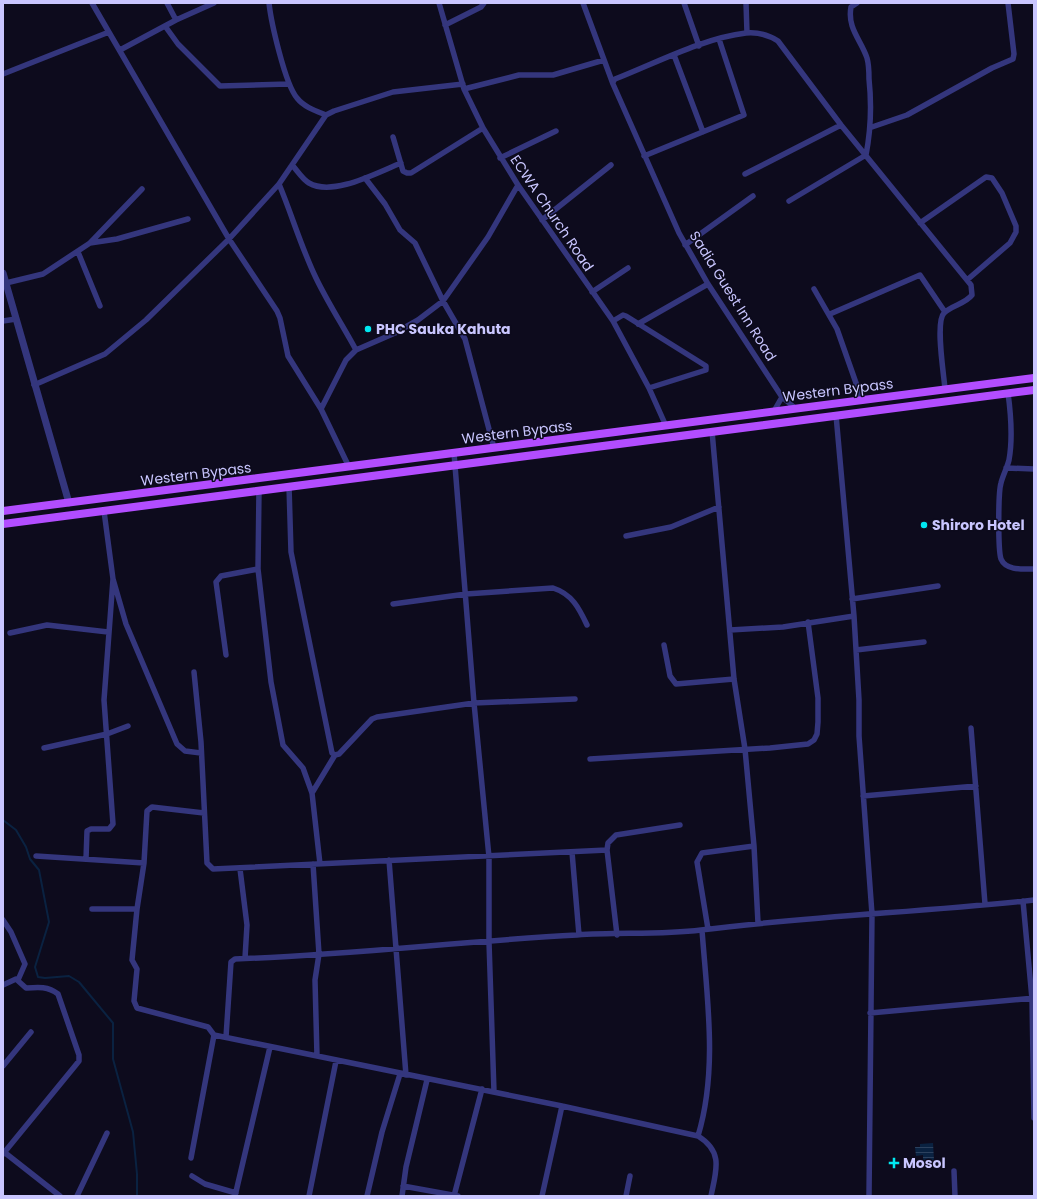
<svg xmlns="http://www.w3.org/2000/svg" width="1037" height="1199" font-family="Poppins,sans-serif">
<defs>
<pattern id="water-rules" width="6" height="5" patternUnits="userSpaceOnUse"><rect width="6" height="5" fill="#0a2241"/><path d="M0 2.5h6" fill="none" stroke="#2c415e"/></pattern>
</defs>
<rect width="100%" height="100%" fill="#0d0b1d"/>
<path fill="url(#water-rules)" d="M 933,1143 L 934,1160 L 923,1161 L 923,1155 L 916,1156 L 915,1147 L 920,1147 L 920,1144 Z"/>
<g fill="none" stroke-linecap="round" stroke-linejoin="round">
<path stroke="#0a2241" stroke-width="2" d="M 3,820 L 16,830 L 26,847 L 30,859 L 39,870 L 49,922 L 35,967 L 38,977 L 45,978 L 69,976 L 79,982 L 113,1023 L 113,1059 L 133,1132 L 137,1174 L 137,1196"/>
<path stroke="#34367d" stroke-width="5.5" d="M 92,3 L 229,239 L 277,311 L 280,318 L 288,356 L 321,409
M 167,3 L 176,20
M 269,3 C 271,22 285,84 297,98 C 304,107 316,111 326,115
M 439,3 L 464,89 L 483,128 L 518,185 L 613,321 L 649,388 L 666,426
M 583,3 L 613,84 L 679,233 L 708,284 L 782,397 L 795,408
M 684,3 L 699,46
M 746,3 L 747,33
M 445,25 L 481,7 L 484,3
M 165,26 L 178,44 L 220,86 L 288,84
M 120,50 L 176,20 L 214,3
M 674,55 L 703,132
M 3,74 L 109,32
M 613,82 L 615,79 C 656,63 703,38 746,33 C 758,32 769,35 778,41 L 841,125 L 971,285 L 972,295 C 965,304 952,305 944,313 C 935,322 944,375 945,389
M 464,89 L 519,75 L 553,75 L 604,60
M 872,127 L 907,115 L 992,68 L 1013,59 L 1014,54 L 1008,3
M 393,137 L 403,171 L 407,173 L 411,173 L 483,128
M 644,156 L 744,115 L 719,39
M 500,158 L 556,131
M 292,165 C 297,170 302,179 309,183 C 333,197 378,172 401,163
M 745,174 L 841,125
M 365,178 L 385,204 L 400,230 L 415,243 L 443,301 L 465,339 L 494,448
M 279,184 C 292,215 301,247 316,278 C 328,303 343,326 356,350
M 789,201 L 866,155 C 871,129 872,107 869,79 C 869,73 869,65 867,58 C 861,40 847,28 851,7 L 857,3
M 542,220 L 611,165
M 920,223 L 986,177 L 992,178 L 1002,193 L 1016,226 L 1016,232 L 1010,243 L 967,280
M 90,243 L 117,239 L 188,219
M 685,245 L 753,196
M 78,252 L 100,306
M 6,283 L 43,274 L 90,243 L 142,189
M 814,289 L 837,329 L 862,400
M 592,292 L 628,268
M 830,314 L 920,275 L 945,312
M 3,321 L 16,319
M 613,321 L 623,315 L 626,316 L 706,366 L 706,370 L 649,388
M 638,324 L 708,284
M 34,385 L 105,354 L 146,320 L 229,239 L 279,184 L 326,115 L 334,111 L 393,92 L 463,84
M 1008,393 C 1011,415 1013,438 1009,460 C 1007,468 1003,475 1001,483 C 998,493 998,550 1001,559 C 1006,571 1024,569 1034,569
M 774,411 L 782,397
M 836,415 L 854,616 L 859,700 L 859,736 L 872,914 L 869,1196
M 712,431 L 734,679 L 745,749 L 754,846 L 758,923
M 454,453 L 474,703 L 489,857 L 489,942 L 494,1092
M 349,467 L 321,409 L 346,360 L 356,350 L 395,333 L 418,320 L 443,301 L 488,237 L 518,185
M 1006,468 L 1034,469
M 289,486 L 291,552 L 332,753 L 335,755 L 339,754 L 372,719 L 377,717 L 474,703 L 575,699
M 259,490 L 258,569 L 271,682 L 283,745 L 303,768 L 312,793 L 320,864
M 104,511 L 113,579
M 626,536 L 671,527 L 719,507
M 852,599 L 938,586
M 393,604 L 466,594 L 553,588 C 572,594 579,608 587,625
M 730,630 L 783,627 L 854,616
M 10,633 L 47,625 L 108,632
M 664,645 L 670,676 L 676,684 L 734,679
M 856,650 L 924,642
M 226,655 L 216,582 L 221,576 L 258,569
M 194,672 L 201,742 L 207,863 L 213,869 L 607,850 L 608,843 L 616,835 L 680,825
M 971,728 L 985,904
M 44,748 L 107,734 L 128,726
M 590,759 L 770,748 L 808,744 L 814,740 L 817,734 L 818,722 L 818,698 L 808,622
M 312,793 L 335,755
M 863,796 L 976,786
M 607,850 L 617,935
M 572,852 L 579,935
M 36,856 L 144,863
M 86,859 L 87,831 L 91,829 L 109,829 L 113,824 L 104,700 L 113,579 L 126,624 L 177,744 L 185,751 L 201,753
M 389,860 L 406,1075
M 313,864 L 319,954 L 315,980 L 317,1056
M 240,869 L 247,925 L 245,958
M 1023,901 L 1032,999 L 1034,1118
M 92,909 L 137,909
M 3,920 L 11,932 L 25,964 L 18,980
M 708,929 L 697,862 L 702,853 L 754,846
M 3,985 L 16,979 L 26,988 C 38,987 48,986 58,994 L 79,1055 L 79,1061 L 75,1066 L 3,1154
M 870,1013 L 1034,998
M 214,1035 L 562,1106 L 698,1136 C 724,1152 716,1171 711,1196
M 226,1037 L 231,962 L 235,959 C 349,955 463,941 577,935 C 618,932 660,935 701,930 C 812,916 923,912 1034,900
M 3,1066 L 31,1032
M 698,1136 C 718,1070 707,998 702,930
M 4,1152 L 60,1196
M 191,1158 L 214,1035 L 208,1027 L 137,1008 L 134,1001 L 137,969 L 132,960 L 137,909 L 144,863 L 147,811 L 152,807 L 204,813
M 954,1171 L 955,1196
M 192,1176 L 205,1184 L 236,1193
M 403,1186 L 458,1196
M 77,1196 L 107,1133
M 235,1196 L 270,1047
M 309,1196 L 336,1061
M 367,1196 L 382,1132 L 400,1074
M 402,1196 L 406,1167 L 427,1080
M 454,1196 L 482,1089
M 542,1196 L 562,1106
M 626,1196 L 630,1176"/>
<path stroke="#34367d" stroke-width="7" d="M 3,273 L 69,503"/>
<path stroke="#b24dff" stroke-width="8" d="M 3,511 L 1034,378
M 3,524 L 1034,390"/>
</g>
<g fill="#00e8f1" stroke="#0d0b1d" stroke-width="1.5">
<circle cx="368" cy="329" r="4"/>
<circle cx="924" cy="525" r="4"/>
<path d="M892 1157h4v4h4v4h-4v4h-4v-4h-4v-4h4z"/>
</g>
<g text-anchor="middle" stroke-width="3" stroke-linejoin="round" paint-order="stroke">
<g font-size="14" fill="#c9c6ff" stroke="#0d0b1d">
<text transform="translate(552 213) rotate(56)" y="5">ECWA Church Road</text>
<text transform="translate(733 296) rotate(58)" y="5">Sadia Guest Inn Road</text>
<text transform="translate(838 390) rotate(-7)" y="5">Western Bypass</text>
<text transform="translate(517 432) rotate(-7)" y="5">Western Bypass</text>
<text transform="translate(196 474) rotate(-7)" y="5">Western Bypass</text>
</g>
<g font-size="14" font-weight="bold" fill="#c9c6ff" stroke="#0d0b1d" text-anchor="start">
<text x="376" y="334">PHC Sauka Kahuta</text>
<text x="932" y="530">Shiroro Hotel</text>
<text x="903" y="1168">Mosol</text>
</g>
</g>
<rect width="1037" height="1199" fill="none" stroke="#c9c6ff" stroke-width="8"/>
</svg>
